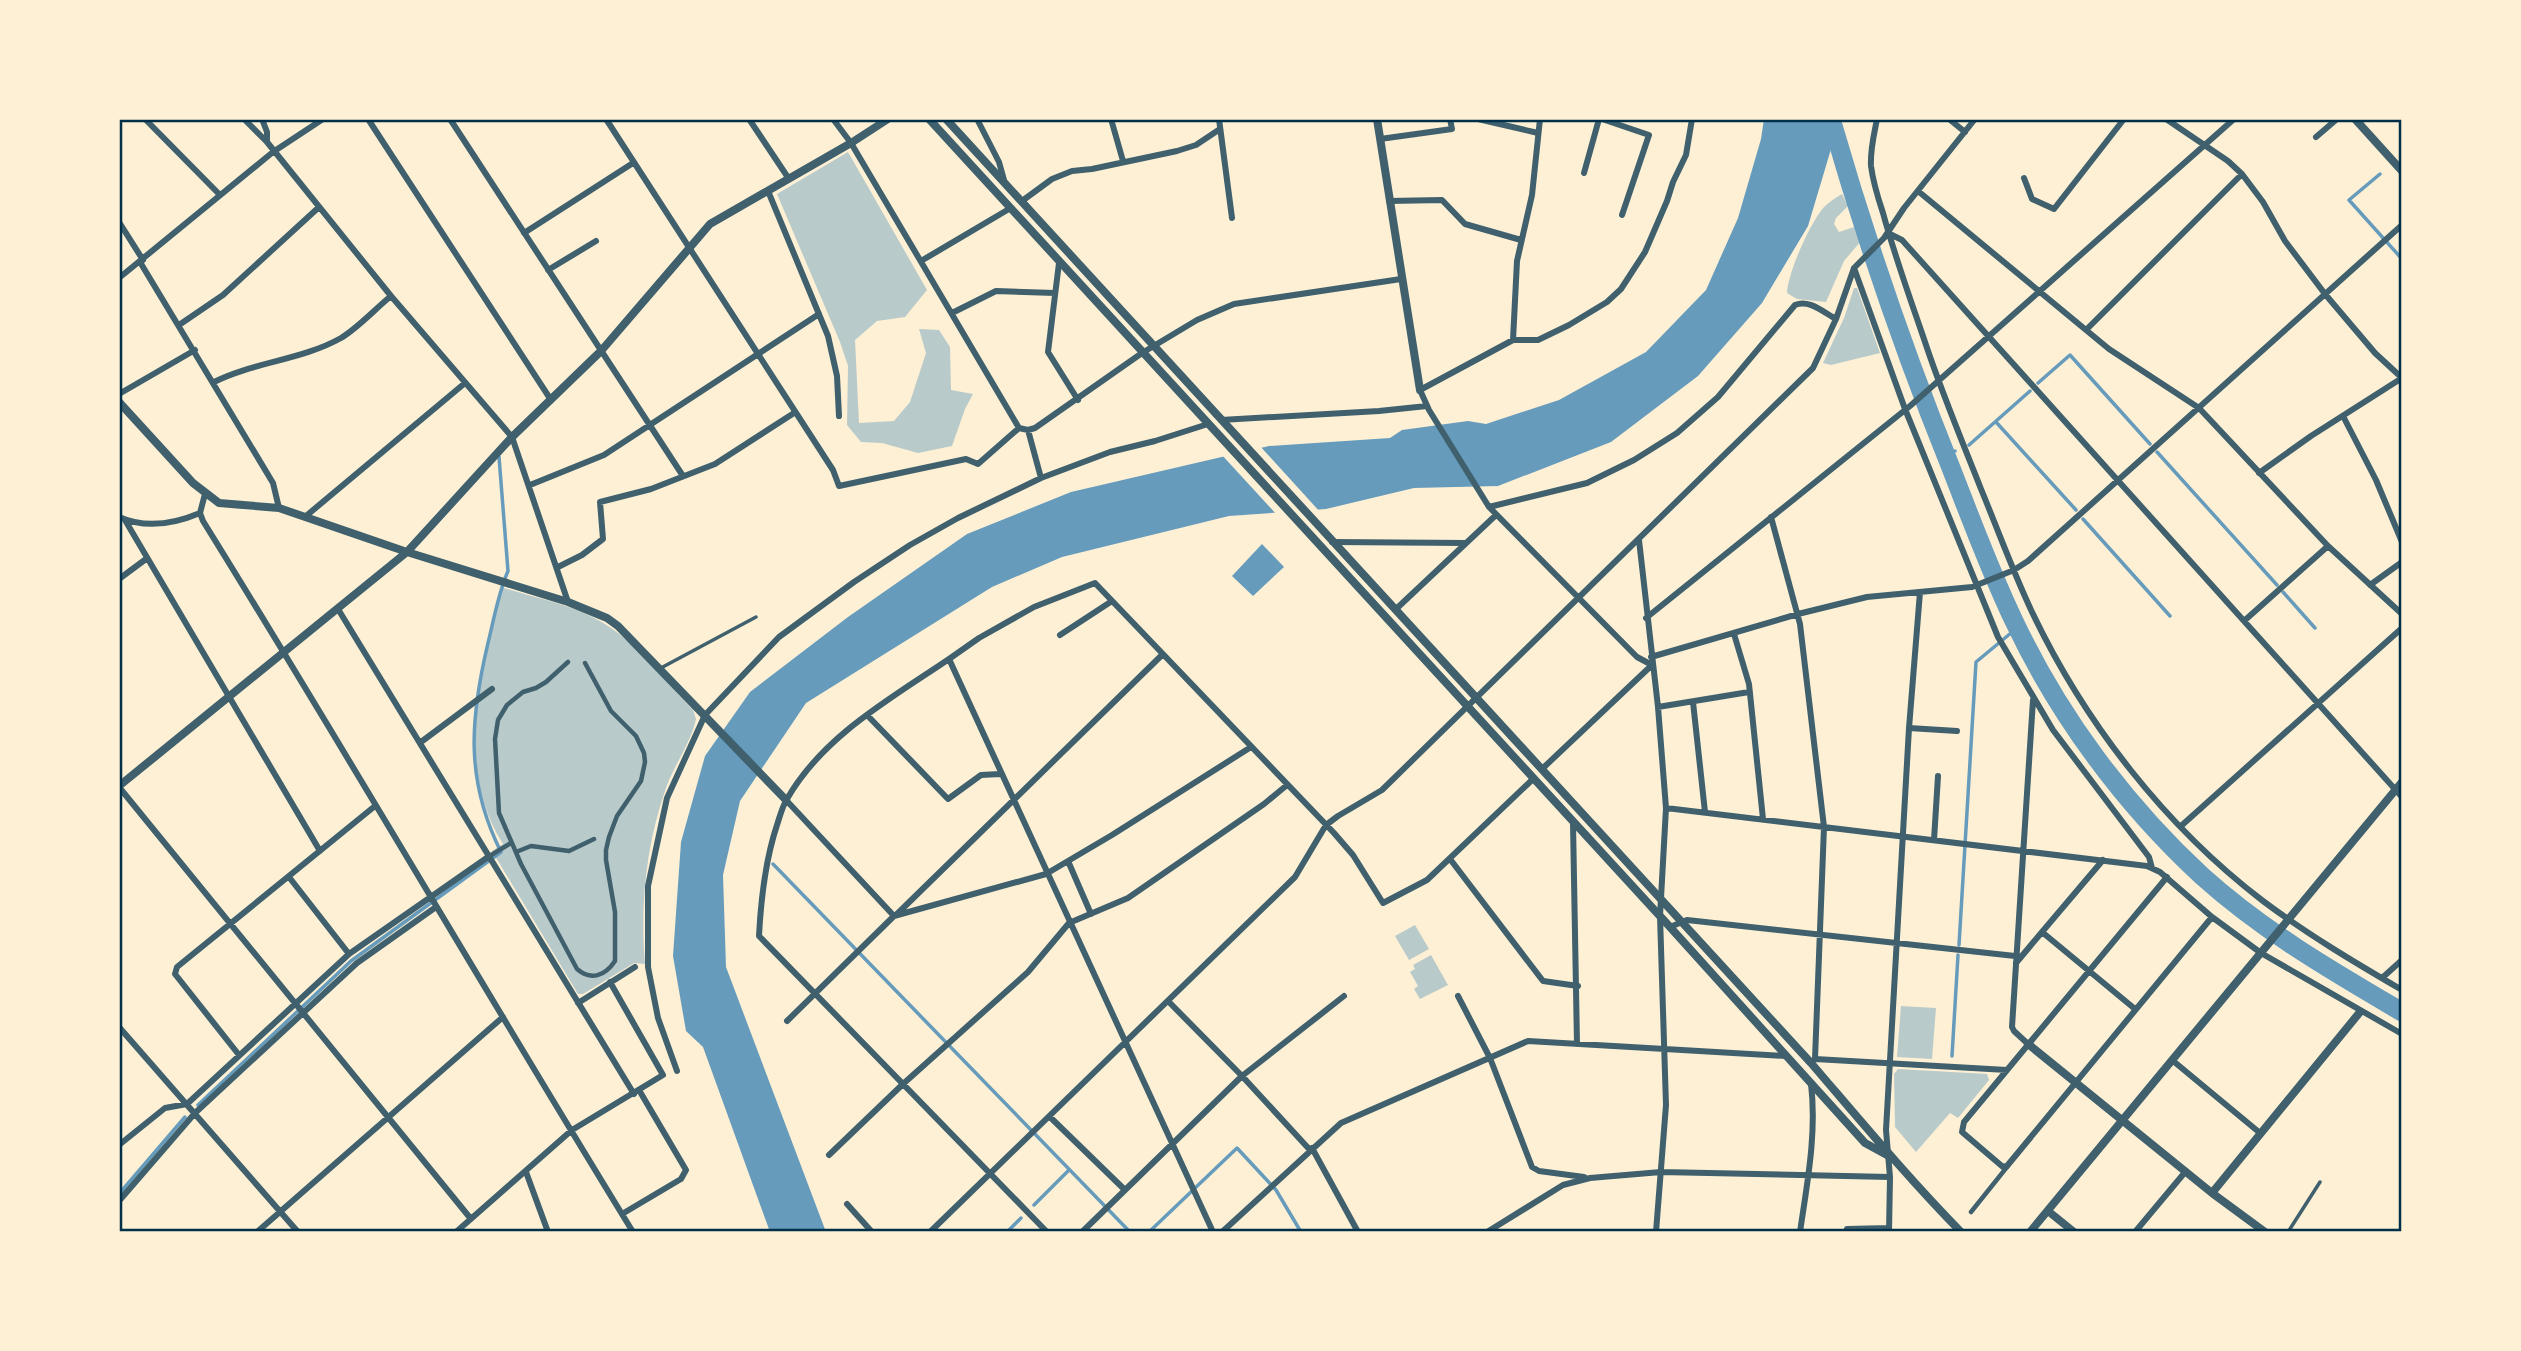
<svg xmlns="http://www.w3.org/2000/svg" width="2521" height="1351" font-family="'Playfair Display',serif">
<rect width="100%" height="100%" fill="#fdf0d5"/>
<path fill="#b9caca" d="M 848,152 L 927,290 L 905,317 L 877,321 L 855,340 L 859,423 L 894,421 L 910,402 L 926,353 L 919,329 L 939,330 L 950,347 L 951,390 L 973,394 L 965,409 L 952,446 L 918,453 L 882,443 L 861,442 L 847,425 L 848,366 L 840,342 L 777,194 Z
M 1842,194 L 1848,206 L 1836,218 L 1834,224 L 1839,232 L 1857,226 L 1861,241 L 1844,261 L 1826,302 L 1797,299 L 1787,293 C 1788,272 1810,223 1824,207 C 1829,202 1835,198 1842,194 Z
M 1854,288 L 1857,288 L 1880,353 L 1831,365 L 1823,363 L 1844,318 Z
M 501,587 C 536,598 577,605 608,626 C 640,647 666,682 693,710 L 696,719 C 691,743 674,765 666,788 C 646,845 640,904 645,964 L 634,963 L 583,994 L 578,994 L 492,851 L 503,844 C 453,766 483,670 501,587 Z
M 1415,925 L 1429,949 L 1409,960 L 1395,936 Z
M 1431,955 L 1448,985 L 1420,999 L 1414,989 L 1418,986 L 1410,972 L 1415,969 L 1413,965 Z
M 1901,1006 L 1936,1008 L 1932,1059 L 1897,1057 Z
M 1898,1069 L 1987,1074 L 1989,1080 L 1958,1118 L 1950,1113 L 1916,1152 L 1895,1127 L 1894,1074 Z"/>
<path fill="#669bbc" d="M 1764,119 L 1840,119 L 1808,226 L 1762,303 L 1698,376 L 1611,442 L 1498,486 L 1414,488 L 1326,509 L 1229,516 L 1062,557 L 992,587 L 806,703 L 740,801 L 723,875 L 726,967 L 826,1232 L 770,1232 L 703,1047 L 686,1031 L 673,956 L 681,842 L 705,756 L 750,692 L 848,617 L 967,534 L 1071,492 L 1269,446 L 1390,438 L 1402,430 L 1468,421 L 1486,424 L 1559,400 L 1646,352 L 1706,290 L 1738,218 L 1761,139 Z
M 1262,544 L 1284,567 L 1253,596 L 1232,576 Z"/>
<path fill="#fdf0d5" d="M 1259,445 L 1321,513 L 1278,516 L 1221,454 Z"/>
<g fill="none" stroke-linecap="round" stroke-linejoin="round">
<path stroke="#669bbc" stroke-width="3.5" d="M 2380,174 L 2349,200 L 2402,259
M 2038,383 L 2070,355 L 2150,444
M 1996,422 L 2076,510
M 1969,445 L 2030,391
M 2157,452 L 2277,585
M 1946,455 L 1955,451
M 2083,519 L 2170,616
M 2283,592 L 2315,628
M 773,864 L 1130,1232
M 1959,945 L 1976,662 L 2017,628
M 1952,1056 L 1958,955
M 198,1105 L 351,961 L 501,852 C 465,780 470,719 488,643 C 494,619 498,594 508,571 L 499,457
M 119,1194 L 185,1117
M 1034,1205 L 1069,1170
M 1007,1232 L 1021,1218
M 1149,1232 L 1237,1148 L 1276,1190 L 1301,1232"/>
<path stroke="#669bbc" stroke-width="19" d="M 1831,119 C 1865,237 1905,354 1951,468 C 1971,519 1990,571 2014,621 C 2059,716 2124,804 2202,876 C 2263,931 2332,971 2402,1012"/>
<path stroke="#3f606c" stroke-width="3.5" d="M 659,669 L 756,617
M 2288,1232 L 2320,1182"/>
<path stroke="#3f606c" stroke-width="4.5" d="M 568,662 L 546,682 L 536,688 L 523,692 L 507,705 L 498,720 L 495,739 L 499,813 L 521,864 L 577,969 C 591,981 605,976 615,961 L 615,912 L 606,860 L 606,850 L 609,837 L 617,816 L 641,781 L 645,762 L 644,753 L 636,736 L 611,711 L 585,663
M 516,852 L 531,846 L 569,851 L 594,839
M 488,857 L 511,843
M 1971,1212 L 2007,1167"/>
<path stroke="#3f606c" stroke-width="6" d="M 145,119 L 220,195
M 244,119 L 267,142 L 391,296 L 512,437 L 568,602
M 262,119 L 267,132 L 267,142
M 368,119 L 551,400
M 450,119 L 683,476
M 606,119 L 833,470 L 839,486 L 966,459 L 978,464 L 1019,428 L 1028,430 L 1035,428 L 1142,353 L 1197,320 L 1234,304 L 1401,279
M 749,119 L 789,179
M 833,119 L 851,143 L 1019,428
M 977,119 L 999,162 L 1004,180
M 1111,119 L 1123,161
M 1219,119 L 1232,218
M 1478,119 L 1538,133
M 1602,119 L 1649,135 L 1622,215
M 1877,119 C 1874,135 1870,150 1871,166 C 1873,182 1878,198 1883,213 C 1895,257 1911,301 1926,345 C 1942,393 1962,441 1981,489 C 1998,530 2013,572 2032,612 C 2085,723 2165,826 2263,901 C 2307,934 2354,962 2402,990
M 1949,119 L 1965,132
M 2166,119 L 2228,161 L 2242,174 L 2263,202 L 2285,241 L 2325,294 L 2375,353 L 2402,378
M 2316,137 L 2337,119
M 1380,139 L 1452,129 L 1450,119
M 1584,173 L 1599,119
M 2024,178 L 2032,199 L 2054,209 L 2124,119
M 768,191 L 828,336 L 837,376 L 839,416
M 1918,191 L 2109,349 L 2199,408 L 2328,546 L 2402,614
M 1022,201 L 1052,179 L 1072,171 L 1092,169 L 1177,151 L 1196,145 L 1220,129
M 1389,201 L 1442,200 L 1465,224 L 1521,240
M 119,222 L 143,260
M 524,233 L 633,163
M 1888,233 L 1902,240 L 2402,797
M 921,261 L 1009,209
M 140,262 L 273,483 L 279,508
M 1059,263 L 1048,352 L 1078,400
M 1854,268 L 1905,409 L 1998,637 L 2053,730 L 2149,857 L 2152,868
M 548,270 L 596,241
M 119,278 L 273,152 L 323,119
M 952,313 L 996,291 L 1055,293
M 179,325 L 223,295 L 318,208
M 2086,330 L 2242,174
M 1513,340 L 1517,261 L 1532,195 L 1540,119
M 214,382 C 254,362 302,360 341,338 C 359,327 375,309 391,296
M 119,394 L 195,350
M 2343,416 L 2376,480 L 2402,542
M 1221,420 L 1379,411 L 1427,406
M 1028,430 L 1041,478
M 2259,473 L 2311,436 L 2402,378
M 530,485 L 604,455 L 819,314
M 205,494 L 200,513 L 203,521 C 349,756 488,996 633,1232
M 1489,507 L 1587,483 L 1634,460 L 1677,433 L 1718,397 L 1795,305 C 1809,299 1823,312 1836,319
M 306,516 L 465,383
M 119,517 C 146,529 174,524 200,513
M 1771,517 L 1800,624 L 1824,827 L 1815,1059 L 1811,1063
M 125,520 L 320,851
M 1639,540 L 1658,707 L 1666,808 L 1660,916 L 1666,1105 L 1656,1232
M 1332,542 L 1466,543
M 558,567 L 582,555 L 603,539 L 600,502 L 651,489 L 715,464 L 794,413
M 119,579 L 146,559
M 2370,585 L 2402,562
M 338,609 L 634,1094
M 1395,610 L 1496,515
M 1646,618 L 1910,406 L 2234,119
M 2244,621 L 2328,546
M 1734,634 L 1749,684 L 1763,819
M 1060,635 L 1112,601
M 1651,657 L 1798,614 L 1867,597 L 1972,587 L 2014,570 L 2028,561 L 2402,225
M 949,659 C 890,699 823,736 787,799 C 782,807 780,816 777,825 C 765,861 761,897 759,936 L 1047,1232
M 1693,702 L 1705,812
M 1658,707 L 1749,692
M 867,715 L 948,799 L 981,775 L 1000,774
M 1909,728 L 1957,731
M 421,742 L 492,689
M 1542,769 L 1652,665 L 1637,657 L 1489,507 L 1429,410 L 1420,390 L 1513,340 L 1538,340 L 1569,325 L 1607,302 L 1621,289 L 1645,252 L 1667,201 L 1673,182 L 1686,155 L 1692,119
M 119,787 L 471,1219
M 786,800 L 894,916 L 787,1021
M 1666,808 L 2147,866 L 2160,872 L 2212,917 L 2261,953 L 2402,1034
M 1573,823 L 1577,1044
M 2181,826 L 2402,628
M 1934,840 L 1938,776
M 1450,859 L 1543,981 L 1578,986
M 2103,860 L 2042,932 L 2135,1009
M 1068,861 L 1091,914
M 289,877 L 349,954
M 2167,877 L 1964,1122 L 1962,1132 L 2003,1167 L 2007,1166 L 2212,917
M 896,915 L 1163,654
M 894,916 L 1046,874 L 1112,835 L 1251,747
M 1670,927 L 1687,920 L 2015,956
M 2016,963 L 2042,932
M 2382,978 L 2402,960
M 1458,996 L 1490,1058 L 1532,1167 L 1539,1171 L 1584,1177
M 1168,1001 L 1242,1076 L 1310,1150
M 578,1003 L 635,967
M 119,1027 L 298,1232
M 2028,1044 L 2014,1031 L 2012,1027 L 2033,700
M 239,1055 L 175,974 L 177,967 L 375,806
M 1815,1059 L 2007,1070
M 2172,1060 L 2260,1133
M 677,1071 L 658,1018 L 648,967 L 648,886 L 667,798 L 705,715 L 779,637 L 854,582 L 910,545 L 958,518 L 1041,478 L 1110,452 L 1155,441 L 1208,424
M 1050,1117 L 1125,1190
M 119,1145 L 165,1108 L 187,1104 L 349,954 L 488,857
M 1312,1148 L 1358,1232
M 829,1155 L 903,1084 L 1028,972 L 1069,923 L 1128,898 L 1264,804 L 1287,785
M 526,1172 L 548,1232
M 119,1201 L 195,1113 L 357,963 L 436,907
M 847,1204 L 872,1232
M 622,1214 L 681,1179 L 686,1170 L 639,1090
M 1847,1229 L 1889,1228
M 257,1232 L 503,1017
M 456,1232 L 572,1130 L 663,1075 L 610,982
M 930,1232 L 1295,877 L 1326,825 L 1338,816 L 1382,790 L 1813,368 L 1836,319 L 1854,268 L 1884,238 L 1904,208 L 1975,119
M 1082,1232 L 1242,1076 L 1344,996
M 1213,1232 L 949,659 L 979,638 L 1034,607 L 1095,583 L 1334,833 L 1353,855 L 1383,903 L 1427,880 L 1533,779
M 1222,1232 L 1341,1123 L 1528,1041 L 1786,1056
M 1487,1232 L 1563,1185 L 1590,1178 L 1661,1172 L 1890,1177
M 1800,1232 C 1807,1184 1817,1133 1811,1084
M 1889,1232 L 1890,1177 L 1886,1130 L 1909,728 L 1920,592
M 2135,1232 L 2186,1171"/>
<path stroke="#3f606c" stroke-width="8" d="M 929,119 L 1670,927 L 1865,1143 L 1887,1155
M 946,119 L 1811,1063 C 1860,1120 1908,1178 1961,1232
M 1377,119 L 1420,390
M 2355,119 L 2402,171
M 119,402 L 193,483 L 219,503 L 279,508 L 407,552 L 568,602 L 607,618 L 618,626 L 786,800
M 119,786 L 407,552 L 512,437 L 601,351 L 710,224 L 851,143 L 888,119
M 2028,1044 L 2212,1193 L 2265,1232
M 2212,1193 L 2360,1012
M 2048,1211 L 2074,1232
M 2030,1232 L 2402,782"/>
</g>
<rect width="2521" height="1351" fill="none" stroke="#fdf0d5" stroke-width="242"/>
<rect x="121" y="121" width="2279" height="1109" fill="none" stroke="#003049" stroke-width="2.5"/>
</svg>
